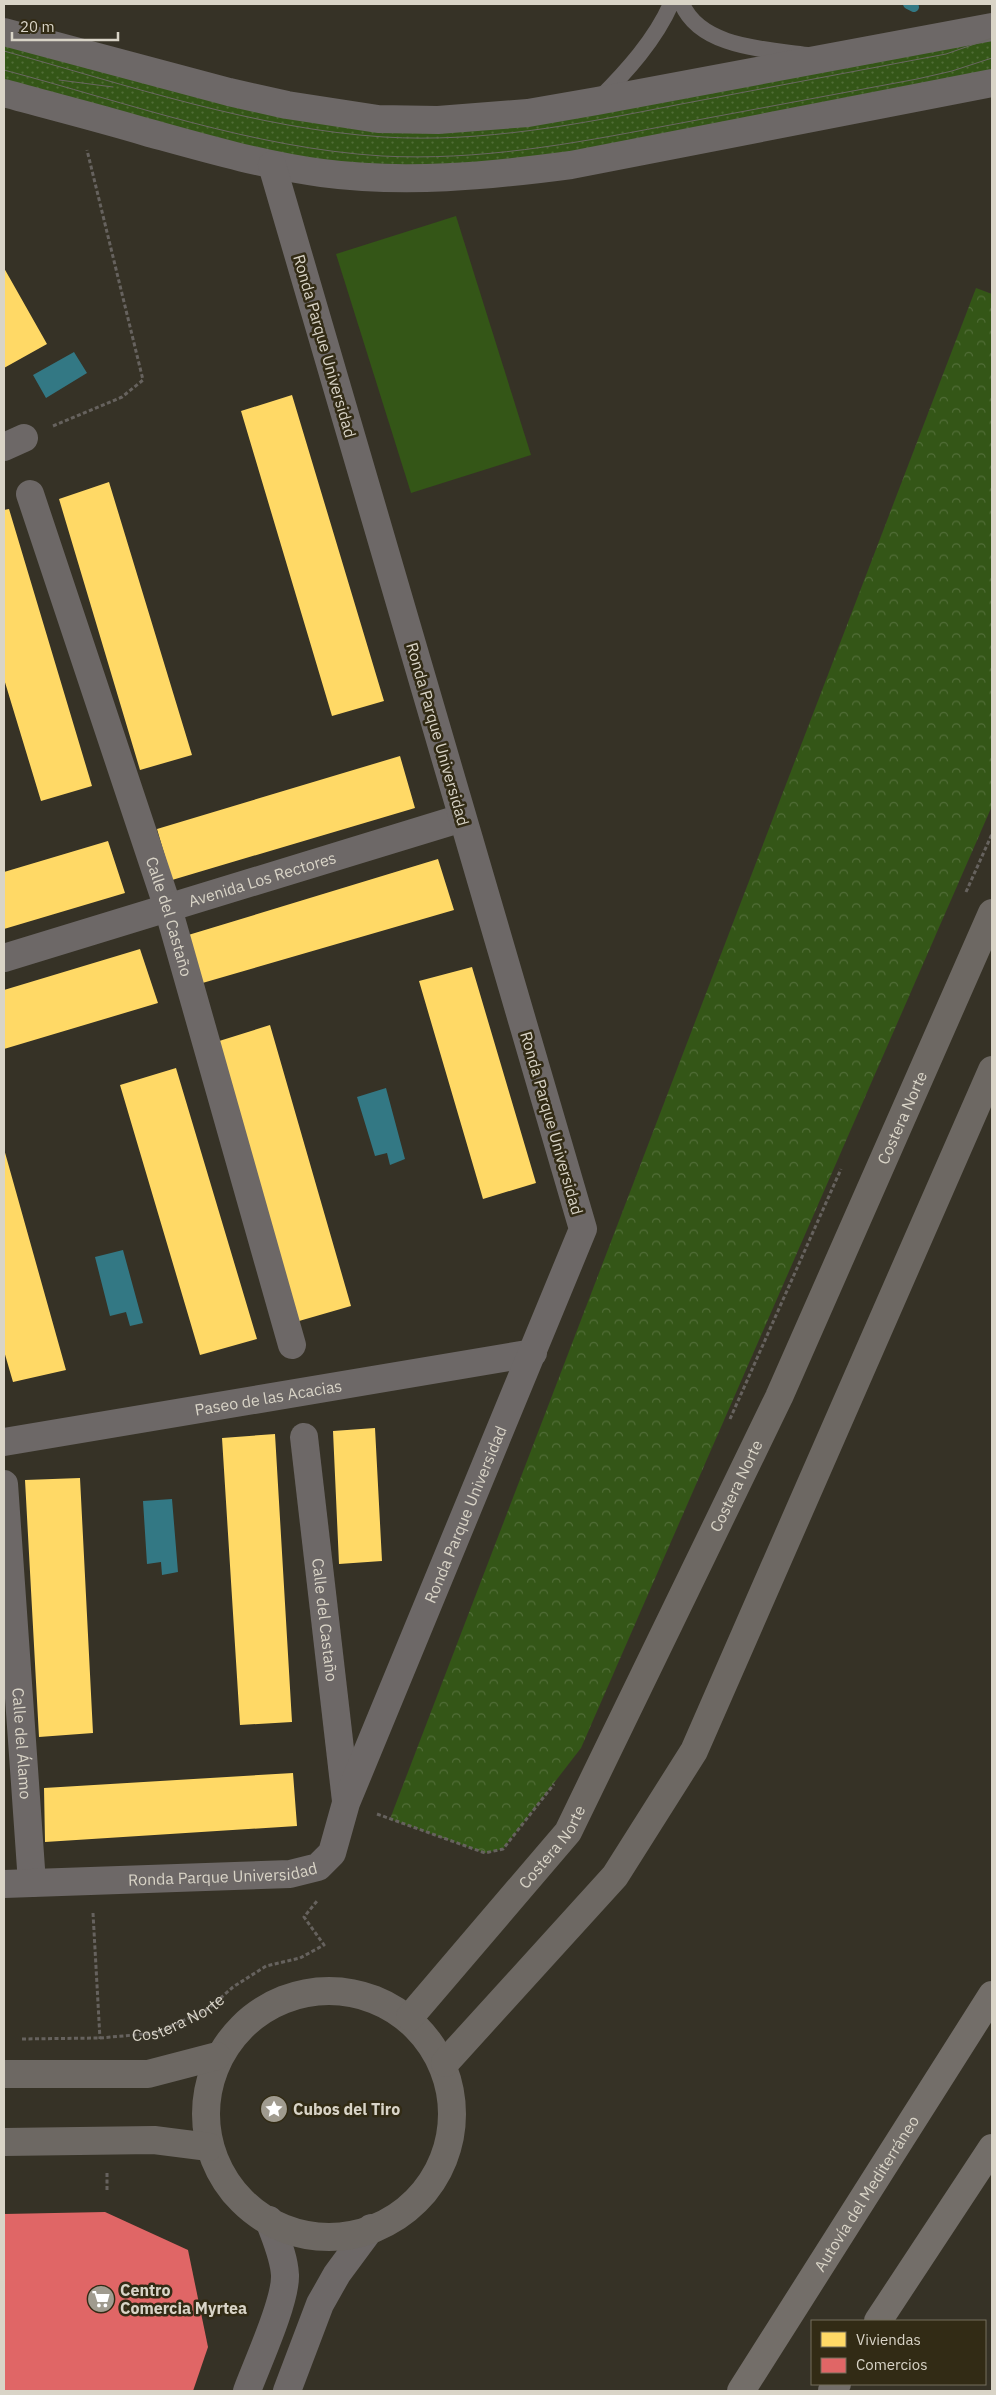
<svg xmlns="http://www.w3.org/2000/svg" width="996" height="2395" font-family="'IBM Plex Sans',sans-serif">
<defs>
<pattern id="grass-dots" width="8" height="8" patternUnits="userSpaceOnUse" patternTransform="scale(1.25)"><rect width="8" height="8" fill="#345617"/><path d="M2 2h.1M6 6h.1" fill="none" stroke="#516d37" stroke-width="1.8" stroke-linecap="round"/></pattern>
<pattern id="park-crowns" width="20" height="18" patternUnits="userSpaceOnUse" patternTransform="scale(1.25)"><rect width="20" height="18" fill="#345617"/><path d="M2 6a3 3 0 1 1 6 0M12 15a3 3 0 1 1 6 0" fill="none" stroke="#516d37"/></pattern>
</defs>
<rect width="100%" height="100%" fill="#363226"/>
<path fill="url(#grass-dots)" d="M 992,37 L 992,71 L 528,163 L 460,168 L 343,164 L 281,154 L 4,83 L 4,40 L 369,126 Z"/>
<path fill="url(#park-crowns)" d="M 976,288 L 992,294 L 992,806 L 581,1748 L 503,1849 L 485,1853 L 390,1819 Z"/>
<path fill="#345617" d="M 456,216 L 531,455 L 411,493 L 336,254 Z"/>
<path fill="#337884" d="M 74,352 L 87,373 L 46,398 L 33,375 Z
M 386,1088 L 405,1159 L 390,1165 L 387,1153 L 375,1156 L 357,1097 Z
M 123,1250 L 143,1323 L 130,1326 L 126,1312 L 110,1316 L 95,1257 Z
M 172,1499 L 178,1572 L 162,1575 L 161,1562 L 147,1564 L 143,1501 Z"/>
<path fill="#ffd966" d="M 4,268 L 47,344 L 4,368 Z
M 292,395 L 384,701 L 332,716 L 241,411 Z
M 109,482 L 192,755 L 140,770 L 59,499 Z
M 9,509 L 92,786 L 41,801 L 4,679 L 4,510 Z
M 400,756 L 415,808 L 172,880 L 157,829 Z
M 108,841 L 125,893 L 4,929 L 4,872 Z
M 438,859 L 454,910 L 199,984 L 185,936 Z
M 140,949 L 158,1003 L 4,1049 L 4,990 Z
M 472,967 L 536,1183 L 483,1199 L 419,981 Z
M 270,1025 L 351,1306 L 299,1321 L 216,1042 Z
M 176,1068 L 257,1339 L 200,1355 L 120,1085 Z
M 4,1149 L 66,1370 L 13,1382 L 4,1351 Z
M 375,1428 L 382,1561 L 339,1564 L 333,1431 Z
M 275,1434 L 292,1722 L 240,1725 L 222,1438 Z
M 80,1478 L 93,1733 L 39,1737 L 25,1480 Z
M 293,1773 L 297,1826 L 45,1842 L 44,1788 Z"/>
<path fill="#e06666" d="M 105,2212 L 188,2250 L 208,2347 L 193,2391 L 4,2391 L 4,2214 Z"/>
<g fill="none" stroke-linecap="round" stroke-linejoin="round">
<path stroke="#337884" stroke-width="10" d="M 908,4 L 914,7"/>
<g stroke="#66625e" stroke-width="3" stroke-dasharray="4 2.5" stroke-linecap="butt">
<path d="M 53,426 L 122,397 L 143,380 L 87,150"/>
<path d="M 966,892 L 992,834"/>
<path d="M 730,1419 L 841,1169"/>
<path d="M 377,1814 L 485,1853 L 503,1849 L 554,1784"/>
<path d="M 93,1913 L 100,2039"/>
<path id="s1" d="M 22,2039 L 100,2038 L 157,2033 L 208,2009 L 233,1987 L 266,1966 L 300,1958 L 324,1945 L 304,1917 L 317,1901"/>
<path d="M 107,2173 L 107,2190"/>
</g>
<path stroke="#6d6867" stroke-width="16" d="M 682,4 C 701,48 766,49 807,55
M 599,99 C 627,71 655,40 671,4"/>
<g stroke="#6d6867" stroke-width="28">
<path d="M 4,32 L 229,92 L 287,105 L 378,119 L 438,120 L 528,113 L 597,101 L 992,27"/>
<path d="M 4,93 C 51,106 99,118 146,132 C 204,148 262,165 322,173 C 405,184 488,176 571,165 L 992,83"/>
<path d="M 4,447 L 24,438"/>
<path id="s2" d="M 30,494 L 168,908 L 292,1345"/>
<path id="s3" d="M 4,958 L 462,818"/>
<path id="s4" d="M 304,1437 L 346,1801"/>
<path id="s5" d="M 4,1442 L 533,1353"/>
<path id="s6" d="M 4,1484 L 32,1883"/>
<path id="s7" d="M 4,1884 L 290,1874 L 318,1867 L 332,1853 L 346,1803 L 583,1229 L 272,165"/>
<path d="M 247,2391 C 257,2364 286,2301 285,2275 C 284,2256 275,2237 269,2220"/>
<path d="M 287,2391 L 320,2304 L 337,2274 L 371,2228"/>
</g>
<g stroke="#6d6863" stroke-width="28">
<circle cx="329" cy="2114" r="123"/>
<path id="s8" d="M 410,2017 L 568,1832 L 779,1397 L 992,913"/>
<path d="M 445,2063 L 615,1876 L 694,1751 L 992,1070"/>
<path d="M 4,2074 L 148,2074 L 217,2056"/>
<path d="M 4,2142 L 154,2140 L 209,2147"/>
</g>
<g stroke="#736e69" stroke-width="28">
<path d="M 878,2321 L 992,2148"/>
<path id="s9" d="M 741,2391 L 992,1995"/>
<path d="M 832,2391 L 837,2384"/>
</g>
<path stroke="#6a6762" stroke-width="1" d="M 4,51 C 127,85 256,129 384,137 C 483,143 580,124 676,105 C 766,88 856,71 946,54 L 992,38
M 4,70 C 128,103 253,148 382,156 C 478,161 571,144 665,126 C 749,110 833,95 917,79 L 952,71 L 992,58
M 59,80 L 113,87"/>
</g>
<defs>
<g id="sight-disc" transform="scale(1.4375)"><circle r="9.5" fill="#a09b8f" stroke="#322b15"/><path d="M0-6L1.8-2.2L6-1.7L2.9 1.2L3.7 5.4L0 3.3L-3.7 5.4L-2.9 1.2L-6-1.7L-1.8-2.2Z" fill="#fff"/></g>
<g id="supermarket-disc" transform="scale(1.4375)"><circle r="9.5" fill="#a09b8f" stroke="#322b15"/><path d="M-6-5.5h2.5l.6 2H6L4.5 2H-2.5L-4.4-4H-6ZM-1.5 3.2a1.3 1.3 0 1 0 .1 0ZM3 3.2a1.3 1.3 0 1 0 .1 0Z" fill="#fff"/></g>
</defs>
<g fill-rule="evenodd">
<use href="#sight-disc" x="274" y="2109"/>
<use href="#supermarket-disc" x="101" y="2299"/>
</g>
<g text-anchor="middle" stroke-width="5" stroke-linejoin="round" paint-order="stroke">
<g font-size="16" fill="#d9d4c7" stroke="#322b15">
<text transform="translate(325 346) rotate(74)" y="6">Ronda Parque Universidad</text>
<text transform="translate(438 734) rotate(74)" y="6">Ronda Parque Universidad</text>
<text dy="6" stroke="none"><textPath href="#s3" startOffset="270">Avenida Los Rectores</textPath></text>
<text dy="6" stroke="none"><textPath href="#s2" startOffset="445">Calle del Castaño</textPath></text>
<text dy="6" stroke="none"><textPath href="#s8" startOffset="1032">Costera Norte</textPath></text>
<text transform="translate(552 1123) rotate(74)" y="6">Ronda Parque Universidad</text>
<text dy="6" stroke="none"><textPath href="#s5" startOffset="268">Paseo de las Acacias</textPath></text>
<text dy="6" stroke="none"><textPath href="#s8" startOffset="628">Costera Norte</textPath></text>
<text dy="6" stroke="none"><textPath href="#s7" startOffset="699">Ronda Parque Universidad</textPath></text>
<text dy="6" stroke="none"><textPath href="#s4" startOffset="184">Calle del Castaño</textPath></text>
<text dy="6" stroke="none"><textPath href="#s6" startOffset="260">Calle del Álamo</textPath></text>
<text dy="6" stroke="none"><textPath href="#s8" startOffset="222">Costera Norte</textPath></text>
<text dy="6" stroke="none"><textPath href="#s7" startOffset="219">Ronda Parque Universidad</textPath></text>
<text dy="6" stroke="none"><textPath href="#s1" startOffset="160">Costera Norte</textPath></text>
<text dy="6" stroke="none"><textPath href="#s9" startOffset="234">Autovía del Mediterráneo</textPath></text>
</g>
<g font-size="16" font-weight="bold" fill="#d9d4c7" stroke="#322b15" text-anchor="start">
<text x="293" y="2115">Cubos del Tiro</text>
<text x="120" y="2296">Centro<tspan x="120" dy="18">Comercia Myrtea</tspan></text>
</g>
</g>
<rect width="996" height="2395" fill="none" stroke="#d9d4c7" stroke-width="10"/>
<rect x="811" y="2320" width="175" height="65" fill="#322b15" stroke="#756f5c"/>
<rect x="821" y="2332" width="25" height="15" fill="#ffd966" stroke="#756f5c"/>
<text x="856" y="2345" font-size="15" fill="#d9d4c7">Viviendas</text>
<rect x="821" y="2358" width="25" height="15" fill="#e06666" stroke="#756f5c"/>
<text x="856" y="2370" font-size="15" fill="#d9d4c7">Comercios</text>
<path d="M12 32v8h106v-8" fill="none" stroke="#d9d4c7" stroke-width="2.5"/>
<text x="20" y="32" font-size="15" fill="#d9d4c7" stroke="#322b15" stroke-width="4" paint-order="stroke">20 m</text>
</svg>
